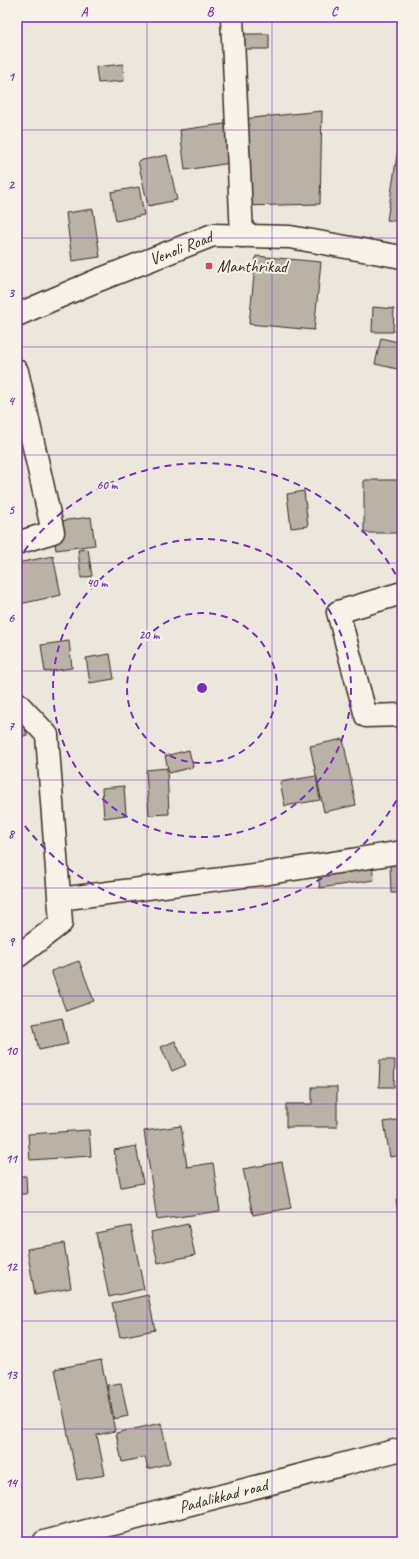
<svg xmlns="http://www.w3.org/2000/svg" width="419" height="1559" font-family="Caveat,sans-serif">
<rect width="100%" height="100%" fill="#ece7dc"/>
<filter id="ink" filterUnits="userSpaceOnUse"><feTurbulence type="fractalNoise" baseFrequency=".025" numOctaves="2"/><feDisplacementMap in="SourceGraphic" scale="8" xChannelSelector="R" yChannelSelector="G"/><feConvolveMatrix kernelMatrix="1 2 1 2 8 2 1 2 1" color-interpolation-filters="sRGB"/></filter>
<g filter="url(#ink)">
<path fill="#bab2a7" stroke="#3b2a1e" d="M 240,34 L 269,34 L 269,49 L 240,49 Z
M 123,64 L 124,81 L 98,83 L 96,67 Z
M 322,111 L 320,204 L 243,206 L 232,120 Z
M 231,123 L 237,162 L 185,170 L 180,130 Z
M 399,142 L 402,143 L 402,222 L 387,220 Z
M 167,155 L 177,200 L 148,206 L 138,161 Z
M 139,187 L 144,215 L 116,221 L 111,192 Z
M 93,209 L 100,257 L 72,261 L 66,213 Z
M 256,256 L 321,262 L 314,330 L 249,324 Z
M 373,307 L 394,309 L 393,332 L 372,332 Z
M 381,338 L 402,343 L 402,370 L 375,364 Z
M 364,480 L 401,480 L 401,533 L 364,533 Z
M 304,491 L 308,526 L 291,528 L 287,494 Z
M 91,517 L 95,545 L 56,550 L 52,522 Z
M 88,549 L 92,576 L 81,578 L 78,550 Z
M 53,556 L 61,595 L 20,604 L 17,591 L 17,563 Z
M 69,641 L 72,668 L 45,672 L 41,645 Z
M 110,654 L 114,679 L 90,683 L 86,658 Z
M 23,719 L 27,735 L 17,738 L 17,721 Z
M 343,739 L 356,805 L 324,812 L 310,746 Z
M 189,750 L 193,767 L 169,773 L 165,756 Z
M 167,768 L 169,814 L 149,815 L 146,770 Z
M 316,776 L 320,800 L 285,806 L 280,782 Z
M 124,786 L 126,815 L 104,818 L 102,788 Z
M 370,853 L 374,880 L 320,888 L 316,861 Z
M 402,863 L 402,893 L 391,893 L 390,864 Z
M 79,961 L 94,1001 L 66,1011 L 51,971 Z
M 62,1018 L 68,1044 L 39,1050 L 33,1024 Z
M 175,1041 L 186,1065 L 172,1071 L 161,1047 Z
M 380,1060 L 395,1060 L 394,1087 L 379,1087 Z
M 312,1087 L 337,1087 L 337,1127 L 286,1127 L 286,1104 L 312,1104 Z
M 402,1119 L 402,1155 L 390,1157 L 384,1122 Z
M 181,1126 L 187,1167 L 213,1163 L 220,1211 L 157,1220 L 144,1131 Z
M 89,1130 L 91,1156 L 30,1160 L 28,1134 Z
M 136,1146 L 143,1183 L 121,1187 L 114,1150 Z
M 282,1162 L 291,1208 L 253,1215 L 243,1169 Z
M 17,1176 L 26,1176 L 27,1194 L 17,1194 Z
M 402,1199 L 402,1240 L 396,1200 Z
M 188,1224 L 195,1255 L 158,1263 L 151,1232 Z
M 131,1226 L 144,1289 L 109,1297 L 96,1233 Z
M 64,1243 L 71,1288 L 35,1295 L 27,1249 Z
M 148,1295 L 155,1330 L 120,1337 L 112,1303 Z
M 101,1360 L 115,1431 L 97,1435 L 105,1475 L 77,1480 L 55,1369 Z
M 121,1383 L 128,1416 L 114,1419 L 107,1385 Z
M 161,1423 L 170,1463 L 148,1469 L 145,1457 L 122,1462 L 116,1433 Z"/>
<g fill="none" stroke-linecap="round" stroke-linejoin="round">
<g stroke="#3b2a1e" stroke-width="25">
<path id="street" d="M 232,17 L 242,236
M 17,371 L 53,532 L 17,543
M 402,593 L 338,612 L 366,716 L 402,715
M 17,703 L 47,735 L 61,923 L 18,956
M 59,899 L 269,873 L 402,852"/>
</g>
<g stroke="#3b2a1e" stroke-width="25">
<g id="secondary">
<path id="s1" d="M 17,315 L 91,283 L 213,235 L 290,237 L 402,257"/>
<path id="s2" d="M 44,1542 L 402,1449"/>
</g>
</g>
<use href="#street" stroke="#f7f3e8" stroke-width="22"/>
<use href="#secondary" stroke="#f7f3e8" stroke-width="22"/>
</g>
</g>
<path fill="none" stroke="#7b2cbf" stroke-width="1" stroke-opacity="0.55" d="M 147,17 L 147,1542M 272,17 L 272,1542M 17,130 L 402,130M 17,238 L 402,238M 17,347 L 402,347M 17,455 L 402,455M 17,563 L 402,563M 17,671 L 402,671M 17,780 L 402,780M 17,888 L 402,888M 17,996 L 402,996M 17,1104 L 402,1104M 17,1212 L 402,1212M 17,1321 L 402,1321M 17,1429 L 402,1429"/>
<g fill="none" stroke="#7b2cbf" stroke-width="2" stroke-dasharray="7 5">
<circle cx="202" cy="688" r="75"/>
<circle cx="202" cy="688" r="149"/>
<path d="M402 790A224 224 0 0 1 17 815M17 561A224 224 0 0 1 402 586"/>
</g>
<rect fill="#d1495b" stroke="#f7f3e8" stroke-width="1.5" x="205" y="262" width="8" height="8" rx="2"/>
<g text-anchor="middle" stroke-width="4" stroke-linejoin="round" paint-order="stroke">
<g font-size="17" fill="#3b2a1e" stroke="#f7f3e8">
<text dy="6" stroke="none"><textPath href="#s1" startOffset="177">Venoli Road</textPath></text>
<text dy="6" stroke="none"><textPath href="#s2" startOffset="185">Padalikkad road</textPath></text>
</g>
<g font-size="17" fill="#3b2a1e" stroke="#f7f3e8" text-anchor="start">
<text x="217" y="272">Manthrikad</text>
</g>
</g>
<circle cx="202" cy="688" r="6" fill="#7b2cbf" stroke="#f7f3e8" stroke-width="2"/>
<g font-size="12" text-anchor="middle" font-weight="bold" fill="#7b2cbf" stroke="#f7f3e8" stroke-width="4" stroke-linejoin="round" paint-order="stroke">
<text x="107" y="489">60 m</text>
<text x="97" y="587">40 m</text>
<text x="149" y="639">20 m</text>
</g>
<rect width="419" height="1559" fill="none" stroke="#f7f3e8" stroke-width="44"/>
<rect x="22" y="22" width="375" height="1515" fill="none" stroke="#7b2cbf" stroke-width="1.5"/>
<g font-size="13" text-anchor="middle" font-weight="bold" fill="#7b2cbf">
<text x="84" y="16">A</text>
<text x="210" y="16">B</text>
<text x="334" y="16">C</text>
<text x="11" y="81">1</text>
<text x="11" y="189">2</text>
<text x="11" y="297">3</text>
<text x="11" y="405">4</text>
<text x="11" y="514">5</text>
<text x="11" y="622">6</text>
<text x="11" y="730">7</text>
<text x="11" y="838">8</text>
<text x="11" y="946">9</text>
<text x="11" y="1055">10</text>
<text x="11" y="1163">11</text>
<text x="11" y="1271">12</text>
<text x="11" y="1379">13</text>
<text x="11" y="1487">14</text>
</g>
</svg>
